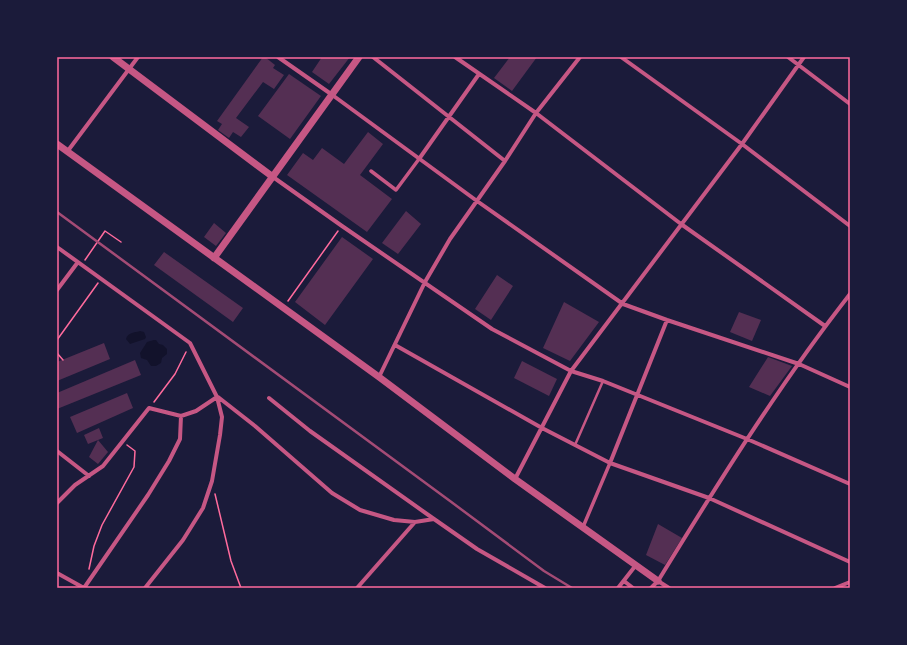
<svg xmlns="http://www.w3.org/2000/svg" width="907" height="645" font-family="'Nunito Sans',sans-serif">
<rect width="100%" height="100%" fill="#1b1b3a"/>
<path fill="#12122b" d="M 140,331 L 144,332 L 146,337 L 145,339 L 130,344 L 126,339 C 128,332 134,333 140,331 Z
M 154,340 L 156,340 L 159,344 L 163,345 L 167,349 L 167,354 L 162,358 L 161,363 L 156,366 L 151,366 L 147,360 L 141,358 L 140,353 L 147,342 Z"/>
<path fill="#542f53" d="M 263,57 L 265,57 L 275,65 L 273,68 L 284,75 L 274,89 L 263,82 L 236,118 L 249,127 L 241,137 L 233,132 L 229,138 L 218,130 L 222,124 L 217,121 Z
M 322,57 L 350,57 L 329,84 L 312,72 Z
M 510,57 L 537,57 L 512,91 L 494,78 Z
M 289,74 L 321,96 L 290,139 L 258,116 Z
M 368,132 L 383,144 L 360,175 L 392,199 L 367,232 L 287,175 L 303,153 L 313,160 L 322,148 L 344,164 Z
M 406,211 L 421,224 L 398,254 L 382,243 Z
M 214,223 L 226,233 L 216,246 L 204,237 Z
M 342,237 L 373,259 L 325,325 L 295,302 Z
M 164,252 L 243,308 L 233,322 L 154,265 Z
M 497,275 L 513,286 L 491,320 L 475,309 Z
M 564,302 L 599,322 L 570,361 L 543,348 Z
M 739,312 L 761,320 L 752,341 L 730,332 Z
M 104,343 L 110,359 L 57,381 L 57,362 Z
M 768,357 L 792,366 L 770,396 L 749,387 Z
M 135,360 L 141,375 L 57,409 L 57,393 Z
M 522,361 L 557,379 L 549,396 L 514,378 Z
M 127,393 L 133,408 L 77,433 L 70,417 Z
M 99,428 L 103,438 L 88,444 L 84,435 Z
M 98,440 L 108,452 L 98,464 L 89,457 Z
M 658,524 L 682,538 L 665,565 L 646,555 Z"/>
<g fill="none" stroke-linecap="round" stroke-linejoin="round">
<path stroke="#ff6b9d" stroke-width="1.5" d="M 85,260 L 105,231 L 121,242
M 288,301 L 338,231
M 57,340 L 98,283
M 57,353 L 63,360
M 154,402 L 175,374 L 186,352
M 215,494 L 231,561 L 241,588
M 89,569 L 94,546 L 102,525 L 134,467 L 135,451 L 127,445"/>
<path stroke="#c65784" stroke-width="2.5" d="M 575,445 L 603,381"/>
<path stroke="#c65784" stroke-width="3.5" d="M 371,171 L 396,190 L 419,159
M 583,527 L 610,463"/>
<path stroke="#c65784" stroke-width="4" d="M 278,57 L 331,94 L 477,201 L 623,304 L 667,320 L 799,364 L 850,387
M 373,57 L 505,161
M 455,57 L 536,113 L 681,224 L 825,326
M 621,57 L 742,144 L 850,226
M 788,57 L 850,104
M 67,152 L 138,57
M 419,159 L 479,74
M 273,177 L 342,226 L 492,329 L 571,371 L 603,381 L 747,439 L 850,484
M 57,247 L 190,343 L 217,397 L 222,417 L 220,435 L 212,481 L 203,508 L 183,540 L 145,588
M 57,290 L 78,262
M 395,345 L 542,428 L 610,463 L 709,498 L 850,562
M 379,377 L 425,282 L 450,239 L 505,161 L 536,113 L 580,57
M 218,397 L 255,426 L 332,493 L 360,510 L 394,520 L 415,522 L 434,519
M 269,398 L 310,431 L 434,519 L 477,549 L 545,588
M 57,451 L 89,476
M 610,463 L 667,320
M 515,479 L 571,371 L 742,144 L 804,57
M 57,503 L 75,485 L 103,466 L 149,408 L 181,416 L 196,411 L 217,397
M 57,573 L 84,588
M 624,581 L 633,588
M 658,581 L 669,588
M 84,588 L 148,495 L 169,461 L 180,439 L 181,416
M 357,588 L 415,522
M 618,588 L 636,565
M 651,588 L 658,581 C 718,483 779,385 850,294
M 835,588 L 850,582"/>
<path stroke="#c65784" stroke-width="7" d="M 113,57 L 273,177
M 57,144 L 379,377 L 515,479 L 658,581
M 214,258 L 359,57"/>
<path stroke="#a44b75" stroke-width="2.5" d="M 57,212 L 450,501 L 544,571 L 572,588"/>
</g>
<rect width="907" height="645" fill="none" stroke="#1b1b3a" stroke-width="116"/>
<rect x="58" y="58" width="791" height="529" fill="none" stroke="#ff6b9d" stroke-width="1.5"/>
</svg>
